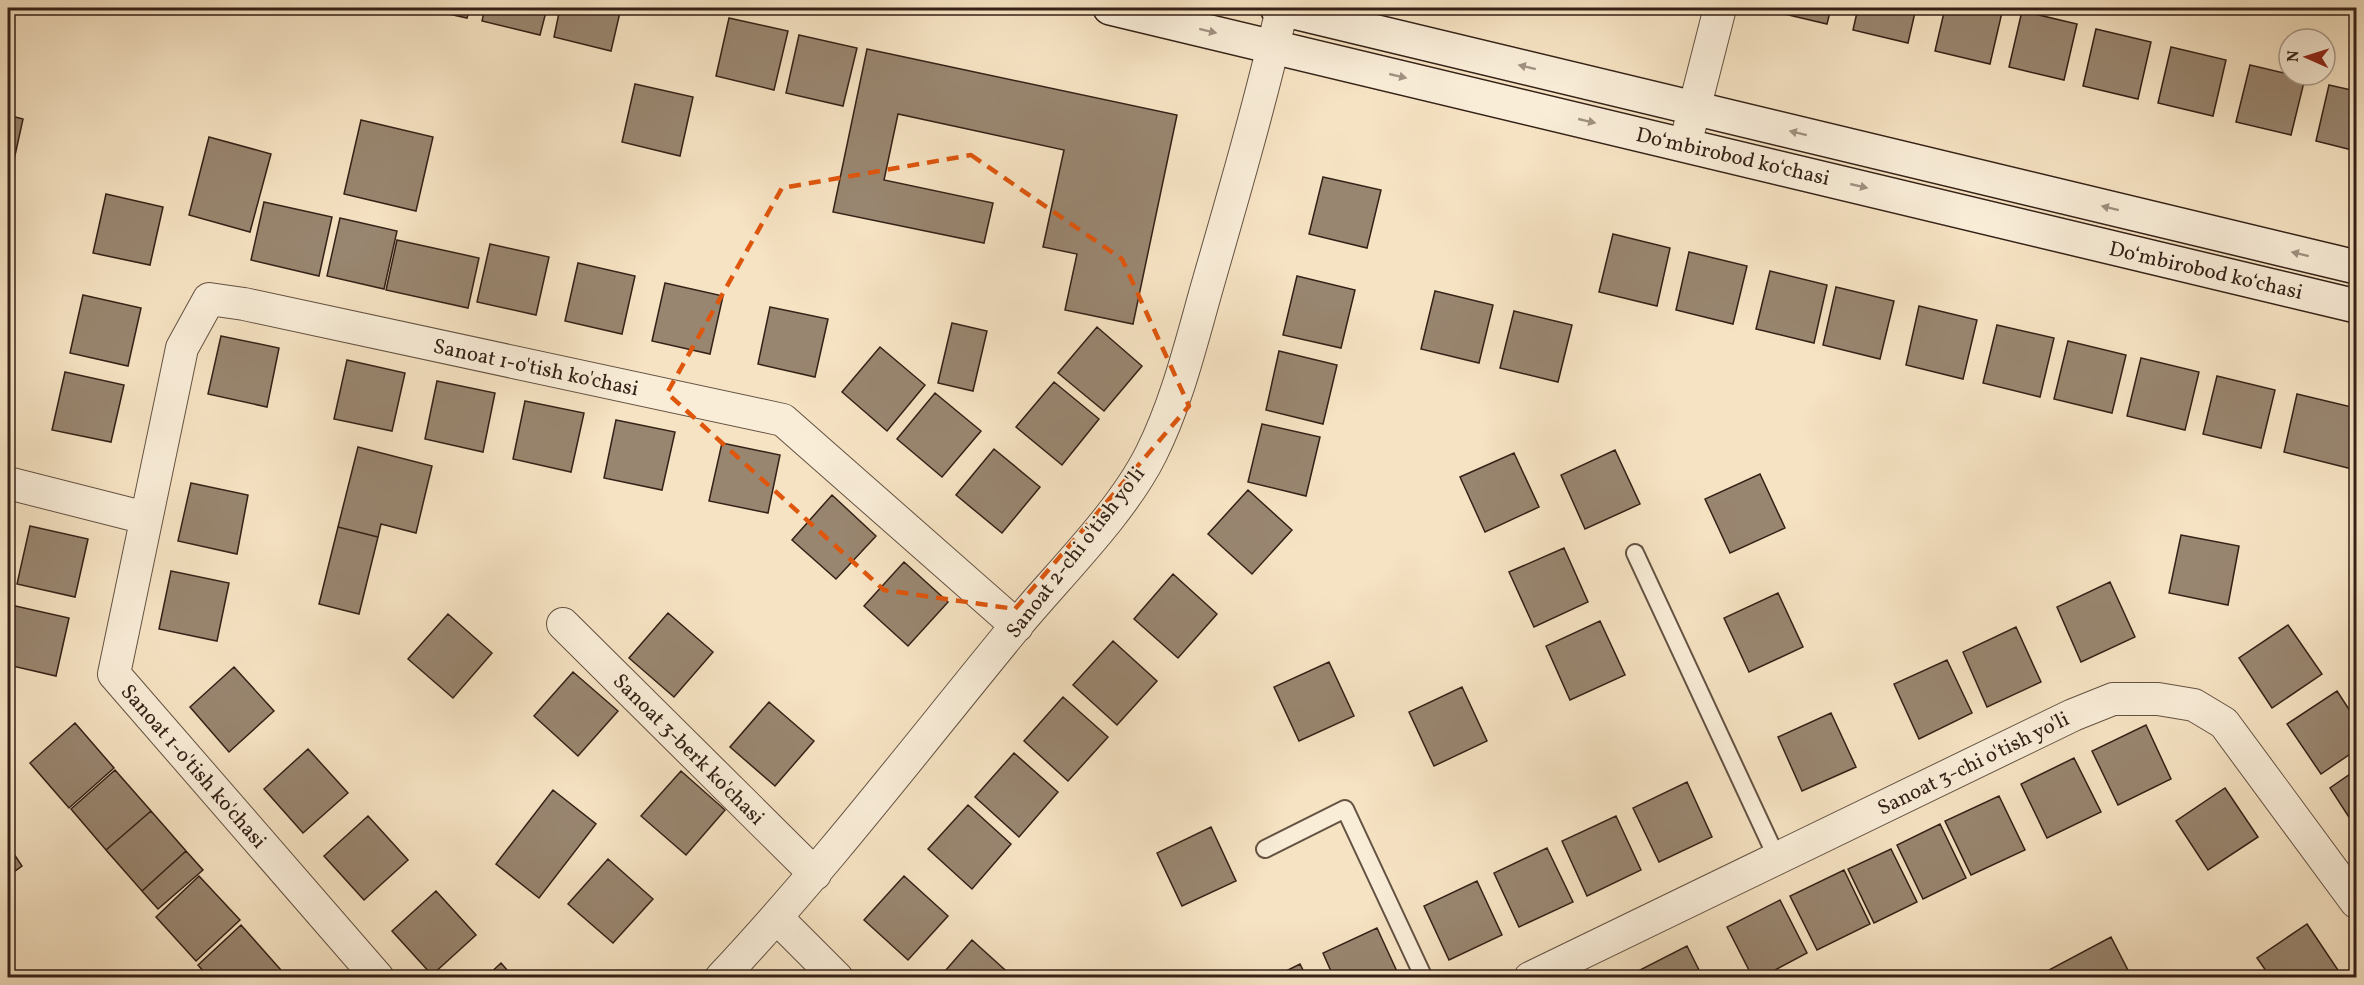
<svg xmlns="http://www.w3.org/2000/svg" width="2364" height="985" font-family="Vollkorn,serif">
<rect width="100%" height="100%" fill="#f6e3c3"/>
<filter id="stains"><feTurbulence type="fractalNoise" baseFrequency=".00333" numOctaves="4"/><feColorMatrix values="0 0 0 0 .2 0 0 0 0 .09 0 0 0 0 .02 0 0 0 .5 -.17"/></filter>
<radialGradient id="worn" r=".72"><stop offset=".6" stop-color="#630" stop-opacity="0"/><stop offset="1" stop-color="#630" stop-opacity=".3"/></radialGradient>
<path fill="#998670" stroke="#342117" stroke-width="1.5" d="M 422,8 L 470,8 L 467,18 Z
M 485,8 L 547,8 L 540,35 L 482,21 Z
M 560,8 L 621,8 L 611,51 L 554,37 Z
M 1773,8 L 1831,8 L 1827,24 L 1772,11 Z
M 1858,8 L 1916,8 L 1908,43 L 1853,30 Z
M 1945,8 L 2003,8 L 1990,64 L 1935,51 Z
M 2022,11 L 2077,24 L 2064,80 L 2009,67 Z
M 729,18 L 788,31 L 774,90 L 716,76 Z
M 2096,29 L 2151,42 L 2138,99 L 2083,86 Z
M 799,35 L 857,48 L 843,106 L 786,93 Z
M 2171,47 L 2226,60 L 2213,116 L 2158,103 Z
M 867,49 L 1177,115 L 1133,324 L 1065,310 L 1077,254 L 1043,247 L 1064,150 L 898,114 L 884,180 L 993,203 L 984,243 L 833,212 Z
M 2250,65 L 2305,78 L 2291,135 L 2236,122 Z
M 635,84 L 693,97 L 680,156 L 622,142 Z
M 2329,85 L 2356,91 L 2356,151 L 2316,141 Z
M 8,115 L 23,119 L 8,187 Z
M 361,120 L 433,137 L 416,211 L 344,194 Z
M 209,137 L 271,154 L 250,232 L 189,215 Z
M 1323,177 L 1381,190 L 1367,248 L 1309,234 Z
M 106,194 L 163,207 L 150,265 L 93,253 Z
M 264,202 L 332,217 L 319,276 L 251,260 Z
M 340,218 L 397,231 L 384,289 L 327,276 Z
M 1613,234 L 1670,248 L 1657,306 L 1599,292 Z
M 397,240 L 479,258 L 468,308 L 386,290 Z
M 490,244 L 549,257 L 536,315 L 477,302 Z
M 1689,252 L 1747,266 L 1733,324 L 1676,310 Z
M 578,263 L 635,276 L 622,334 L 565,321 Z
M 1770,271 L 1827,285 L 1814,343 L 1756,329 Z
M 1297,276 L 1355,290 L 1341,348 L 1283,335 Z
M 665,283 L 723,296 L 710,354 L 652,341 Z
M 1836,287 L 1894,301 L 1880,359 L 1823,345 Z
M 1435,291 L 1493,305 L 1479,363 L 1421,349 Z
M 83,295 L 141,308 L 128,366 L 70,353 Z
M 1919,306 L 1977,320 L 1963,379 L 1906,365 Z
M 770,307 L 828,319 L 815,377 L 758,364 Z
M 1514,311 L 1572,325 L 1558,382 L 1500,368 Z
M 952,323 L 987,331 L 973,391 L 938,383 Z
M 1997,325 L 2054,338 L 2040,397 L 1983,383 Z
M 1097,327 L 1142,366 L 1104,411 L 1058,373 Z
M 221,336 L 279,348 L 267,407 L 208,394 Z
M 2068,341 L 2126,355 L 2112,413 L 2054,399 Z
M 880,347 L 925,385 L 887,431 L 842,392 Z
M 1279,351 L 1337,365 L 1323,424 L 1266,410 Z
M 2141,358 L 2199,372 L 2185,430 L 2127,416 Z
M 347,360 L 405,373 L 392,431 L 334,419 Z
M 65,372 L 124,385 L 111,442 L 52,430 Z
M 2217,376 L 2275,390 L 2261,448 L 2203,434 Z
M 437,381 L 495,393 L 483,452 L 425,439 Z
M 1054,382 L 1099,419 L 1062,465 L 1016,427 Z
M 935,393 L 981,431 L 942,477 L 897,439 Z
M 2297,394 L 2356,408 L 2356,470 L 2284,452 Z
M 525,401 L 584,413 L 571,472 L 513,459 Z
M 616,420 L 675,432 L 662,490 L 604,478 Z
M 1262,424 L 1320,437 L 1306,496 L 1248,482 Z
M 722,443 L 780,455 L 768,513 L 709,501 Z
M 358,447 L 432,466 L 416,533 L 381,524 L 378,537 L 338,527 Z
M 994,449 L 1040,487 L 1002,533 L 956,495 Z
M 1615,450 L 1640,504 L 1585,529 L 1561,475 Z
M 1514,453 L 1539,507 L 1485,532 L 1460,477 Z
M 1760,474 L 1785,528 L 1730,553 L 1705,499 Z
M 191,483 L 248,495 L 237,554 L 178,541 Z
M 1248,490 L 1292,530 L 1252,574 L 1208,534 Z
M 832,495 L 876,536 L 836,579 L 792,540 Z
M 30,526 L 88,539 L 75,597 L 17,584 Z
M 338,527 L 378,537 L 359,614 L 319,604 Z
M 2181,535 L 2239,546 L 2228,605 L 2169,593 Z
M 1564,548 L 1588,602 L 1534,627 L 1509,572 Z
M 904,562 L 948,602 L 908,646 L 864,606 Z
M 171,571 L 229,583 L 217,641 L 159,629 Z
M 1173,574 L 1217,614 L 1178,658 L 1134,619 Z
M 2110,582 L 2135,637 L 2081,662 L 2057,607 Z
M 1778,593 L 1803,647 L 1749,672 L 1724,618 Z
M 11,605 L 69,618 L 56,676 L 8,665 L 8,621 Z
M 668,613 L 713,652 L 674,697 L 629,658 Z
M 448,614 L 492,653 L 453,698 L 408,659 Z
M 1600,621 L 1625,675 L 1570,700 L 1546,646 Z
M 2288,625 L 2322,674 L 2272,708 L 2239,658 Z
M 2016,627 L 2041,682 L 1987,707 L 1963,652 Z
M 1113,641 L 1157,681 L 1117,725 L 1073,685 Z
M 1947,660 L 1972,713 L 1919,739 L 1894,684 Z
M 1329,662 L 1354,716 L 1299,741 L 1274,687 Z
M 234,667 L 274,711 L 229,752 L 190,707 Z
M 573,672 L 618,711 L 578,756 L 534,716 Z
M 1462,687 L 1487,741 L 1434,766 L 1409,712 Z
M 2337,691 L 2356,720 L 2356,750 L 2321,774 L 2287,724 Z
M 1063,697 L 1108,737 L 1068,781 L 1024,741 Z
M 769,702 L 814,741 L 775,786 L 730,747 Z
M 1831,713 L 1856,767 L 1802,791 L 1778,737 Z
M 75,723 L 114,768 L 69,808 L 30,763 Z
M 2146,725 L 2171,779 L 2118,805 L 2092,751 Z
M 308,749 L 348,793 L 303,833 L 264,789 Z
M 1014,753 L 1058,792 L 1019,837 L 975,797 Z
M 2074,758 L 2101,812 L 2047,838 L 2021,784 Z
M 115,770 L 151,811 L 106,850 L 71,809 Z
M 2356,770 L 2356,828 L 2330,788 Z
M 681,771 L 725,810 L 686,855 L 641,816 Z
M 1687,782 L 1712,837 L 1659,862 L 1633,808 Z
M 2225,788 L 2258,837 L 2208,870 L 2176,821 Z
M 553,790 L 596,824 L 539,898 L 496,864 Z
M 1999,796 L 2025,850 L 1971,875 L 1945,821 Z
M 968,805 L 1011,844 L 972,889 L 928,849 Z
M 151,811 L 186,851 L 142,891 L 106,850 Z
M 368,816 L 408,860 L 364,900 L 324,856 Z
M 1616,816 L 1641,870 L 1587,896 L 1562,841 Z
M 1940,824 L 1966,878 L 1923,899 L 1897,845 Z
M 1211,827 L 1236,881 L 1182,906 L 1157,853 Z
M 8,845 L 22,866 L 8,876 Z
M 1547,848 L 1573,902 L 1519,927 L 1494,873 Z
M 1891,849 L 1917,902 L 1874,923 L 1848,869 Z
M 186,851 L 203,870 L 158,909 L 142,891 Z
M 608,859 L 653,899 L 613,943 L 568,904 Z
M 1844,870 L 1870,924 L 1817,950 L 1790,896 Z
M 199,876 L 240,920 L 196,961 L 156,917 Z
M 904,876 L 948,916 L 908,960 L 864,920 Z
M 1477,881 L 1502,935 L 1449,960 L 1424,906 Z
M 436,891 L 476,935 L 432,975 L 392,931 Z
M 1780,900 L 1807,953 L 1760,978 L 1753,978 L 1727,927 Z
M 2307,924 L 2340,973 L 2334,978 L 2271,978 L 2257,958 Z
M 241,925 L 288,978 L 209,978 L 198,965 Z
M 1377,928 L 1400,978 L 1334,978 L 1323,953 Z
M 2111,937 L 2132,978 L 2050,978 L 2047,971 Z
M 972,940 L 1014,978 L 939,978 Z
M 1687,946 L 1703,978 L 1637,978 L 1634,973 Z
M 501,963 L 514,978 L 485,978 Z
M 1300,964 L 1307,978 L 1272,978 Z"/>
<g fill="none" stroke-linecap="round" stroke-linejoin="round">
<g stroke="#645242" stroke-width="20">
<path id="service" d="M 1635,553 L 1777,858
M 1265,849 L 1345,809 L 1424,978"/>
</g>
<g stroke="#645242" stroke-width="34">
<path id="minor" d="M 1685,145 L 1720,8
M 8,483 L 146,518
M 563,624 L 815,874
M 777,918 L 837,978
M 378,978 L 114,674 L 182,348 L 209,299 L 244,304 L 783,420 L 1017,626
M 721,978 C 826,866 919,744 1016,626 C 1059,574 1121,514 1151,454 C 1178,400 1192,339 1209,280 C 1235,190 1261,100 1282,9
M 1530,978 L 2073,715 L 2113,699 L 2158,699 L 2194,705 L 2224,723 L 2356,902"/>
</g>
<g stroke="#342117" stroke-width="36">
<path id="secondary" d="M 1110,8 L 2356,306
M 1277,8 L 2356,267"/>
</g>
<use href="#service" stroke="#f9edd8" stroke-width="16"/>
<use href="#minor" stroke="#f9edd8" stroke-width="32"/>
<use href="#secondary" stroke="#f9edd8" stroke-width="33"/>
</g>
<defs><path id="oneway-solid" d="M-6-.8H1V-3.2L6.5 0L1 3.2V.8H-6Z" transform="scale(1.5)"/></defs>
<g fill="#a09181">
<use href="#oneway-solid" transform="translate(1208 31) rotate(14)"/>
<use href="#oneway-solid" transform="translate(1527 67) rotate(-166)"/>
<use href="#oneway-solid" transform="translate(1398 76) rotate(13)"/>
<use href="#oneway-solid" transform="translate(1587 121) rotate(13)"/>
<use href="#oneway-solid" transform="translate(1798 133) rotate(-166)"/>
<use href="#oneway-solid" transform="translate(1859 186) rotate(13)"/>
<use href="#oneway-solid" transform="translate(2110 208) rotate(-166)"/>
<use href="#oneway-solid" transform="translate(2300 254) rotate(-166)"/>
</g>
<path fill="none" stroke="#df560d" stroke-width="4.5" stroke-dasharray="12 8" stroke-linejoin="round" d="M 971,155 L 1122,259 L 1189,406 L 1015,609 L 884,590 L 667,393 L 782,188 Z"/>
<g text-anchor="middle" stroke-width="4.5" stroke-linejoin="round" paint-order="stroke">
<g font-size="21" fill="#342117" stroke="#f9edd8">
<text transform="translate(1733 156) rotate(13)" y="7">Doʻmbirobod koʻchasi</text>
<text transform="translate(2206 270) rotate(13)" y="7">Doʻmbirobod koʻchasi</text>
<text transform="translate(536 367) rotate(12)" y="7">Sanoat 1-o'tish ko'chasi</text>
<text transform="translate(1075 552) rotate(-52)" y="7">Sanoat 2-chi o'tish yo'li</text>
<text transform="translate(689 749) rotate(45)" y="7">Sanoat 3-berk ko'chasi</text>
<text transform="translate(1973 763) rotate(-26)" y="7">Sanoat 3-chi o'tish yo'li</text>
<text transform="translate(194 766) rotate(49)" y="7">Sanoat 1-o'tish ko'chasi</text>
</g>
</g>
<rect width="2364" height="985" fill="none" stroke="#f6e3c3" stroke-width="30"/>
<rect x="9" y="9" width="2346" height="967" fill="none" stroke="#342117" stroke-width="3"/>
<rect x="15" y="15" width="2334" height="955" fill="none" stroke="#342117" stroke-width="1.5"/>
<g transform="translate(2307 57) rotate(273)"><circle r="28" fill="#f9edd8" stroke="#aa9b8b" stroke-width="1.5"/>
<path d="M0-4.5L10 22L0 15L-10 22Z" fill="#8f2418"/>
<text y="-9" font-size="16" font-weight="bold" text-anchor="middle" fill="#342117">N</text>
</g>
<rect width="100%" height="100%" filter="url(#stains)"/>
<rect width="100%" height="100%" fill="url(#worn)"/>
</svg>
